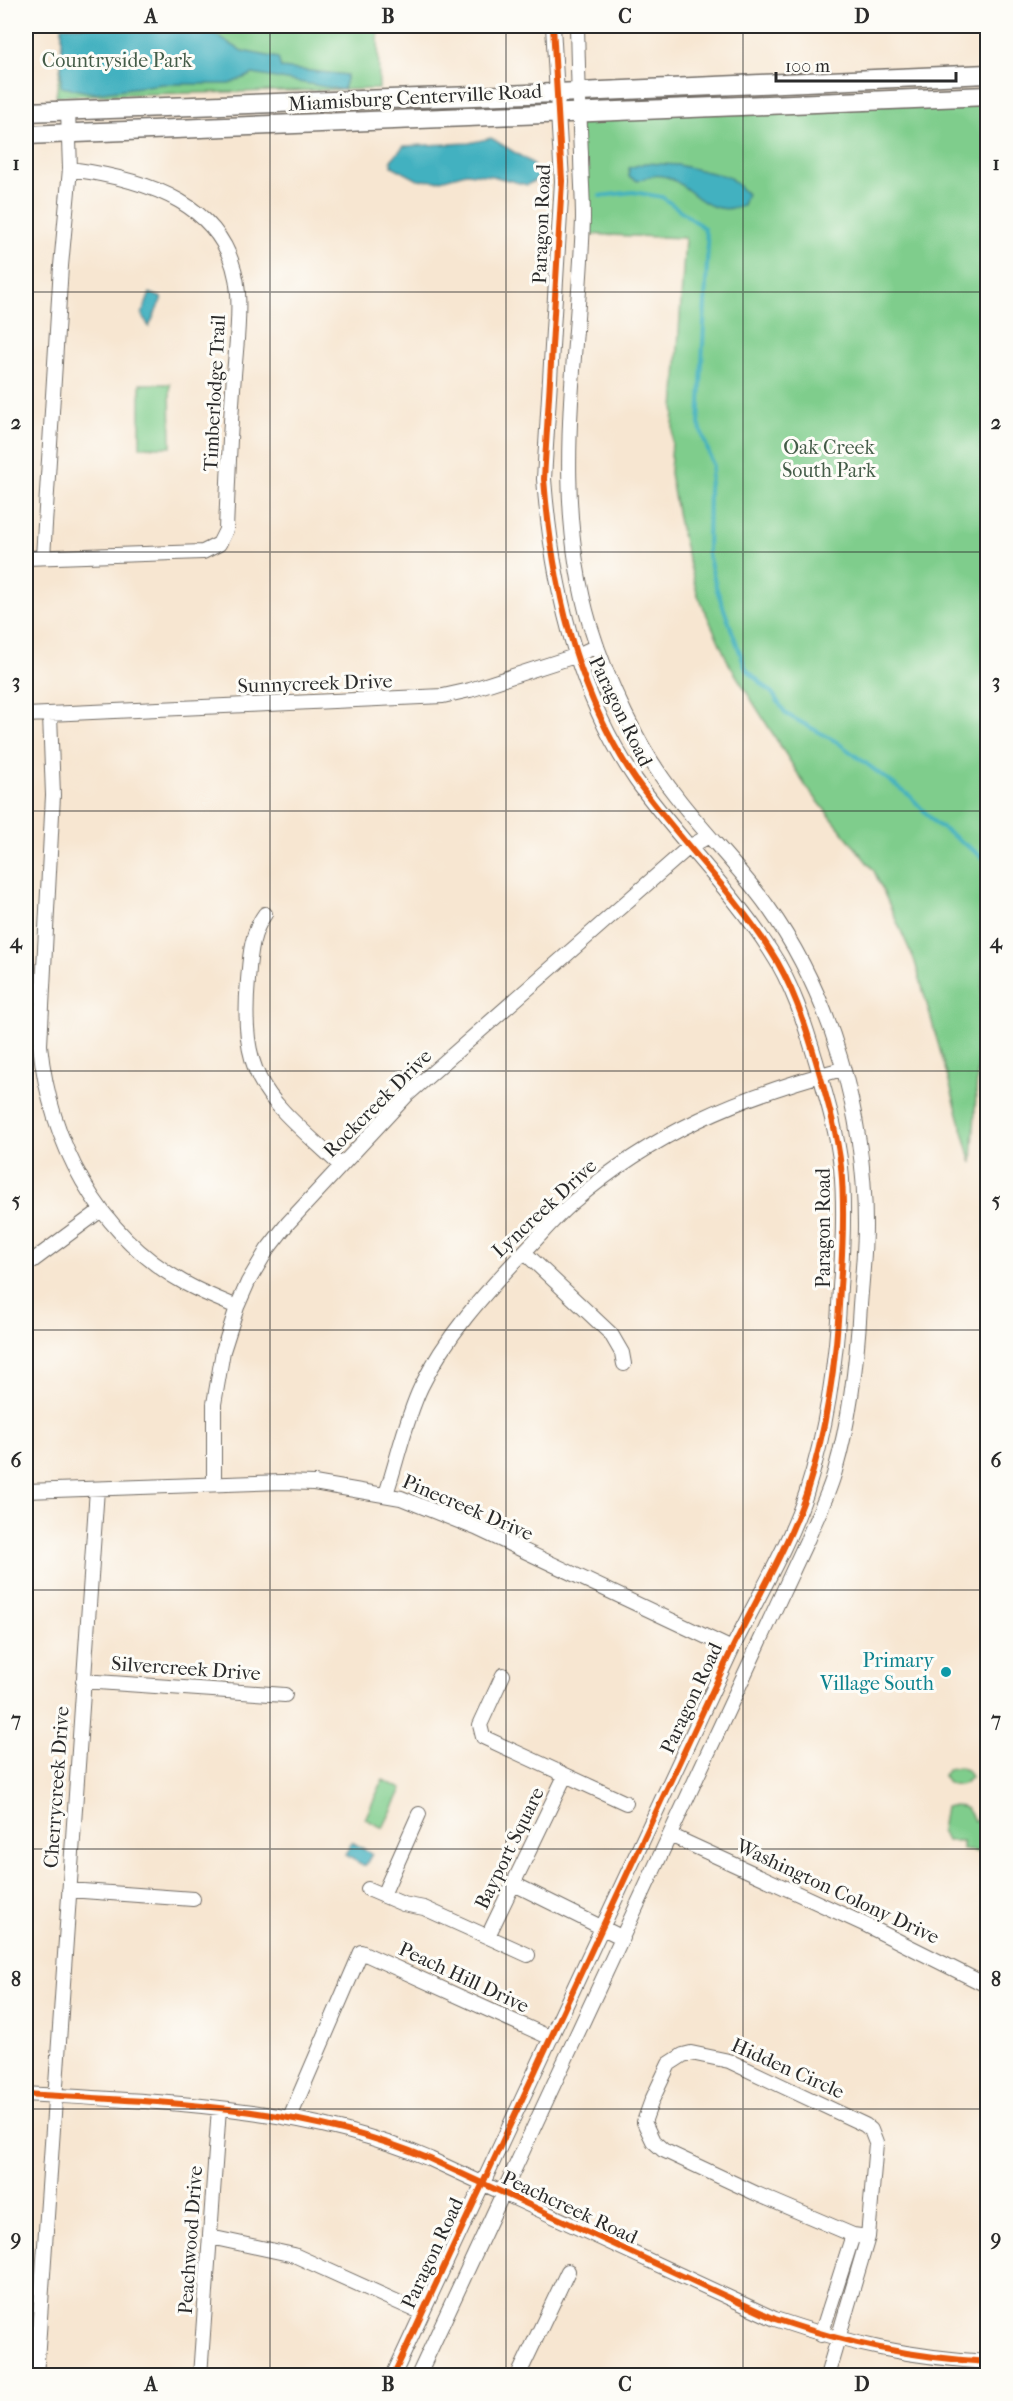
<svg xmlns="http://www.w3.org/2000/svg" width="1013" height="2401" font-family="'IM FELL French Canon',serif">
<rect width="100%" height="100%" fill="#fdfcf7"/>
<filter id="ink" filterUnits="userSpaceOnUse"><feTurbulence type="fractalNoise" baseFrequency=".0167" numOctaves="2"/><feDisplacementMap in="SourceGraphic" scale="12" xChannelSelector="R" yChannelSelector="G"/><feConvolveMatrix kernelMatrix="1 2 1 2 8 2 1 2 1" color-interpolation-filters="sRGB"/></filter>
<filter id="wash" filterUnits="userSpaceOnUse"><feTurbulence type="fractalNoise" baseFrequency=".008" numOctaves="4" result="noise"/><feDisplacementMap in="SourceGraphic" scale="24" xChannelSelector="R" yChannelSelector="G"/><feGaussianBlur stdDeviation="1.35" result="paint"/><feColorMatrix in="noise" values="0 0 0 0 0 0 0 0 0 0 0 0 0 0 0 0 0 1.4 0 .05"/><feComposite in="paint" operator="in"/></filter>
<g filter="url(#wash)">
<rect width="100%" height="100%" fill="#f7e6d1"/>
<path fill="#7fcd8c" stroke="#557c5c" stroke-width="1.5" d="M 67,26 L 378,26 L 379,89 L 56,96 Z
M 987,96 L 988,890 L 972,1163 L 915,962 L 874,871 L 805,785 L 729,664 L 697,593 L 679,523 L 670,473 L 685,238 L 582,234 L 579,112 Z
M 140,384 L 170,384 L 171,447 L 140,447 Z
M 958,1767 L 967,1770 L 971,1777 C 964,1786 959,1786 948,1783 L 943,1776 L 948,1769 Z
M 383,1780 L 402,1789 L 383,1828 L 365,1819 Z
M 945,1806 C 963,1806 967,1804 974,1821 L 987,1814 L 987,1842 L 982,1842 L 980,1852 L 962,1850 L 962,1841 L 946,1841 L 941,1831 Z"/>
<path fill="#43b1c0" stroke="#376e76" stroke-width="1.5" d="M 62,26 L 201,26 L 242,51 L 278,58 L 281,68 L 347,75 L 343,90 L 253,74 L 229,84 L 162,84 L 94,93 L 61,87 Z
M 491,138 L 532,163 L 538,179 L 527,185 L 492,176 L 466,173 L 437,181 L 418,180 L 392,166 L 391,160 L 404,146 L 469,143 Z
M 645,163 L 678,165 L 729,177 L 747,194 L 743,205 C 694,225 684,156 638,181 L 629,177 L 629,168 Z
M 150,293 L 162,298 L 149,327 L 142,314 Z
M 352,1842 L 372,1854 L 365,1866 L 345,1855 Z"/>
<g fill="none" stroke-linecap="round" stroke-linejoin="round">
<path stroke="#43b1c0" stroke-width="4" d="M 600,196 L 633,192 L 662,197 L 704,228 L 708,243 L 699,424 L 713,465 L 709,487 L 708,554 L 717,590 L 746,669 L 773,694 L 786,714 L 837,742 L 910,796 L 935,823 L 988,861"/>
</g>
</g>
<g filter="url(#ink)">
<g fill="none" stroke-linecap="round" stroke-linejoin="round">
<g stroke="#726c65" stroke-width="16">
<path id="minor" d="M 43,557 L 61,266 L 70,169 L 68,110
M 26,558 L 203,552 L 219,544 L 226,530 C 228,479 230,427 234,375 C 236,348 240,320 238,293 C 231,203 145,179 70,169
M 26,715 L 443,696 L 470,690 L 575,656 L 597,646
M 50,715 L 53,795 L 40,1045 C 50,1141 96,1233 183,1282 C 200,1292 219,1299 237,1307
M 265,914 C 251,933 250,956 248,980 C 239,1085 270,1099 341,1166
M 524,1252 L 611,1334 L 622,1353 L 624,1364
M 31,1262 L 101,1210
M 214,1483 L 214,1404 L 223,1351 L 237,1307 L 248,1282 L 267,1250 L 288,1223 L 407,1095 L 689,847 L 709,836
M 26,1491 L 282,1482 L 314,1483 L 401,1498 L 476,1528 L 732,1649
M 386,1494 C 398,1458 405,1421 421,1387 C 446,1336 483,1295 522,1254 C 539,1237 554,1218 573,1202 C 655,1132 738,1097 842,1069
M 503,1675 L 480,1725 L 483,1737 L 626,1803
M 83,1681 L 285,1695
M 670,1835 L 868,1926 L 988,1986
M 514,1884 L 623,1938
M 368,1889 L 403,1904 L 424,1908 L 528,1955
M 69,1890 L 193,1899
M 383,1895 L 419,1814
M 488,1936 L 565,1776
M 26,2094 C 162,2102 303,2105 430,2159 L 775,2319 C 849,2344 909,2357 988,2362
M 290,2117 L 361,1952 L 551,2038
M 210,2237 L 294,2255 L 422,2313
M 821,2335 L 853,2235
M 36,2376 L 97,1489
M 200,2376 L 219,2108
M 393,2376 L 732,1649 C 757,1598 788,1547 806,1494 C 828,1426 837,1358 840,1287 C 843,1247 845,1207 841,1167 C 837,1131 826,1096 816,1061 C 805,1024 792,983 770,950 C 731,889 678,839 636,780 C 576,693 552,583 544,479 L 562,181 L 553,26
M 418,2376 L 808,1538 C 817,1516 829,1494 835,1471 C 851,1416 857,1362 860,1305 C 862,1278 865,1252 865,1225 C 865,1115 832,997 768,907 C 740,868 705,834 676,796 C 639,750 607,681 590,625 C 550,491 579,354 583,218 C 583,196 581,175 581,154 C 579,111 578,68 577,26
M 518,2376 L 568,2271
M 827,2376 L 868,2237 L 876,2143 L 871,2130 L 865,2125 L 729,2061 L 691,2053 L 683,2055 L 669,2064 L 652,2100 L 644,2122 L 653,2141 L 663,2150 L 757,2194 L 853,2235 L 868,2237"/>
</g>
<g stroke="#726c65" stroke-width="21">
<path id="major" d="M 26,112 L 556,93 L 988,74
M 26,135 L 988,96"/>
</g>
<use href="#minor" stroke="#fff" stroke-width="14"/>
<use href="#major" stroke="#fff" stroke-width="18"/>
<g stroke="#fdfcf7" stroke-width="10">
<path id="cycleway" d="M 26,2094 C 162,2102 303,2105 430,2159 L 775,2319 C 849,2344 909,2357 988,2362
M 393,2376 L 732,1649 C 757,1598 788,1547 806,1494 C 828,1426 837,1358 840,1287 C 843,1247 845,1207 841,1167 C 837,1131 826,1096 816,1061 C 805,1024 792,983 770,950 C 731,889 678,839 636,780 C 576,693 552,583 544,479 L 562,181 L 553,26"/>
</g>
<use href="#cycleway" stroke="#e8590c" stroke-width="6"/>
</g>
</g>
<path fill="none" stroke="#2b2b2b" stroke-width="1.5" stroke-opacity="0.55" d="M 270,26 L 270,2376M 506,26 L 506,2376M 743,26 L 743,2376M 26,292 L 988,292M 26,552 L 988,552M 26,811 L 988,811M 26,1071 L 988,1071M 26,1330 L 988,1330M 26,1590 L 988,1590M 26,1849 L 988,1849M 26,2109 L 988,2109"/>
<circle fill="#0f9aa8" stroke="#fdfcf7" stroke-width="2" cx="946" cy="1672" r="6"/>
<g text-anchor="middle" stroke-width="6" stroke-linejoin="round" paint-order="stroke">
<g font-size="20" fill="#445c48" stroke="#fdfcf7">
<text x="117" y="67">Countryside Park</text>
<text x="829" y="454">Oak Creek<tspan x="829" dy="23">South Park</tspan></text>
</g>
<g font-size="20" fill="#2b2b2b" stroke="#fdfcf7">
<text transform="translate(415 97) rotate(-3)" y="7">Miamisburg Centerville Road</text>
<text transform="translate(541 224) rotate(-88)" y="7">Paragon Road</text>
<text transform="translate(214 393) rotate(-87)" y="7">Timberlodge Trail</text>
<text transform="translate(315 683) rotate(-2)" y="7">Sunnycreek Drive</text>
<text transform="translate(621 711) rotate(64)" y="7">Paragon Road</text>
<text transform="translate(377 1103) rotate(-45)" y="7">Rockcreek Drive</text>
<text transform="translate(544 1208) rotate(-43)" y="7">Lyncreek Drive</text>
<text transform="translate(823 1228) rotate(-90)" y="7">Paragon Road</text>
<text transform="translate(468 1507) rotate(23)" y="7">Pinecreek Drive</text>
<text transform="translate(186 1668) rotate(4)" y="7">Silvercreek Drive</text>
<text transform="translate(691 1698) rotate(-65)" y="7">Paragon Road</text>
<text transform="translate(56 1787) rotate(-86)" y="7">Cherrycreek Drive</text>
<text transform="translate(509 1848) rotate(-64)" y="7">Bayport Square</text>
<text transform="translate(838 1891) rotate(25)" y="7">Washington Colony Drive</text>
<text transform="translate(464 1977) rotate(25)" y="7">Peach Hill Drive</text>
<text transform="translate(788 2068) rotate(24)" y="7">Hidden Circle</text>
<text transform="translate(570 2207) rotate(25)" y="7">Peachcreek Road</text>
<text transform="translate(190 2240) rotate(-86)" y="7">Peachwood Drive</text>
<text transform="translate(432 2253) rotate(-65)" y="7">Paragon Road</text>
</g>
<g font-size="20" fill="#0d838f" stroke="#fdfcf7" text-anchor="end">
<text x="934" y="1667">Primary<tspan x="934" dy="23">Village South</tspan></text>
</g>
</g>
<rect width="1013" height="2401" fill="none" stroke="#fdfcf7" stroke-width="66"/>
<path d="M776 72v9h180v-9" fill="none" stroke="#2b2b2b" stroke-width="3"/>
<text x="785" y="72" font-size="18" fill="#2b2b2b" stroke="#fdfcf7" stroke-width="4.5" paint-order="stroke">100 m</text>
<rect x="33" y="33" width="947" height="2335" fill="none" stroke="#2b2b2b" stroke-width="2"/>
<g font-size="20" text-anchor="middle" font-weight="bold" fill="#2b2b2b">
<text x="151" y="23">A</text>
<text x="388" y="23">B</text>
<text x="625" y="23">C</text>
<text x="862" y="23">D</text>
<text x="16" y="170">1</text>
<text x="996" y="170">1</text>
<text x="16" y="429">2</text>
<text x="996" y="429">2</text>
<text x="16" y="688">3</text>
<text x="996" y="688">3</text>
<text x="16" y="948">4</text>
<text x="996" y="948">4</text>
<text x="16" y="1207">5</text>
<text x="996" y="1207">5</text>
<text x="16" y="1467">6</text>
<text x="996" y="1467">6</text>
<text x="16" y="1726">7</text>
<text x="996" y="1726">7</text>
<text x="16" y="1986">8</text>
<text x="996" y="1986">8</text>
<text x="16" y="2245">9</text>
<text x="996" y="2245">9</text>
<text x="151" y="2391">A</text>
<text x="388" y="2391">B</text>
<text x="625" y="2391">C</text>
<text x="862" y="2391">D</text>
</g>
</svg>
